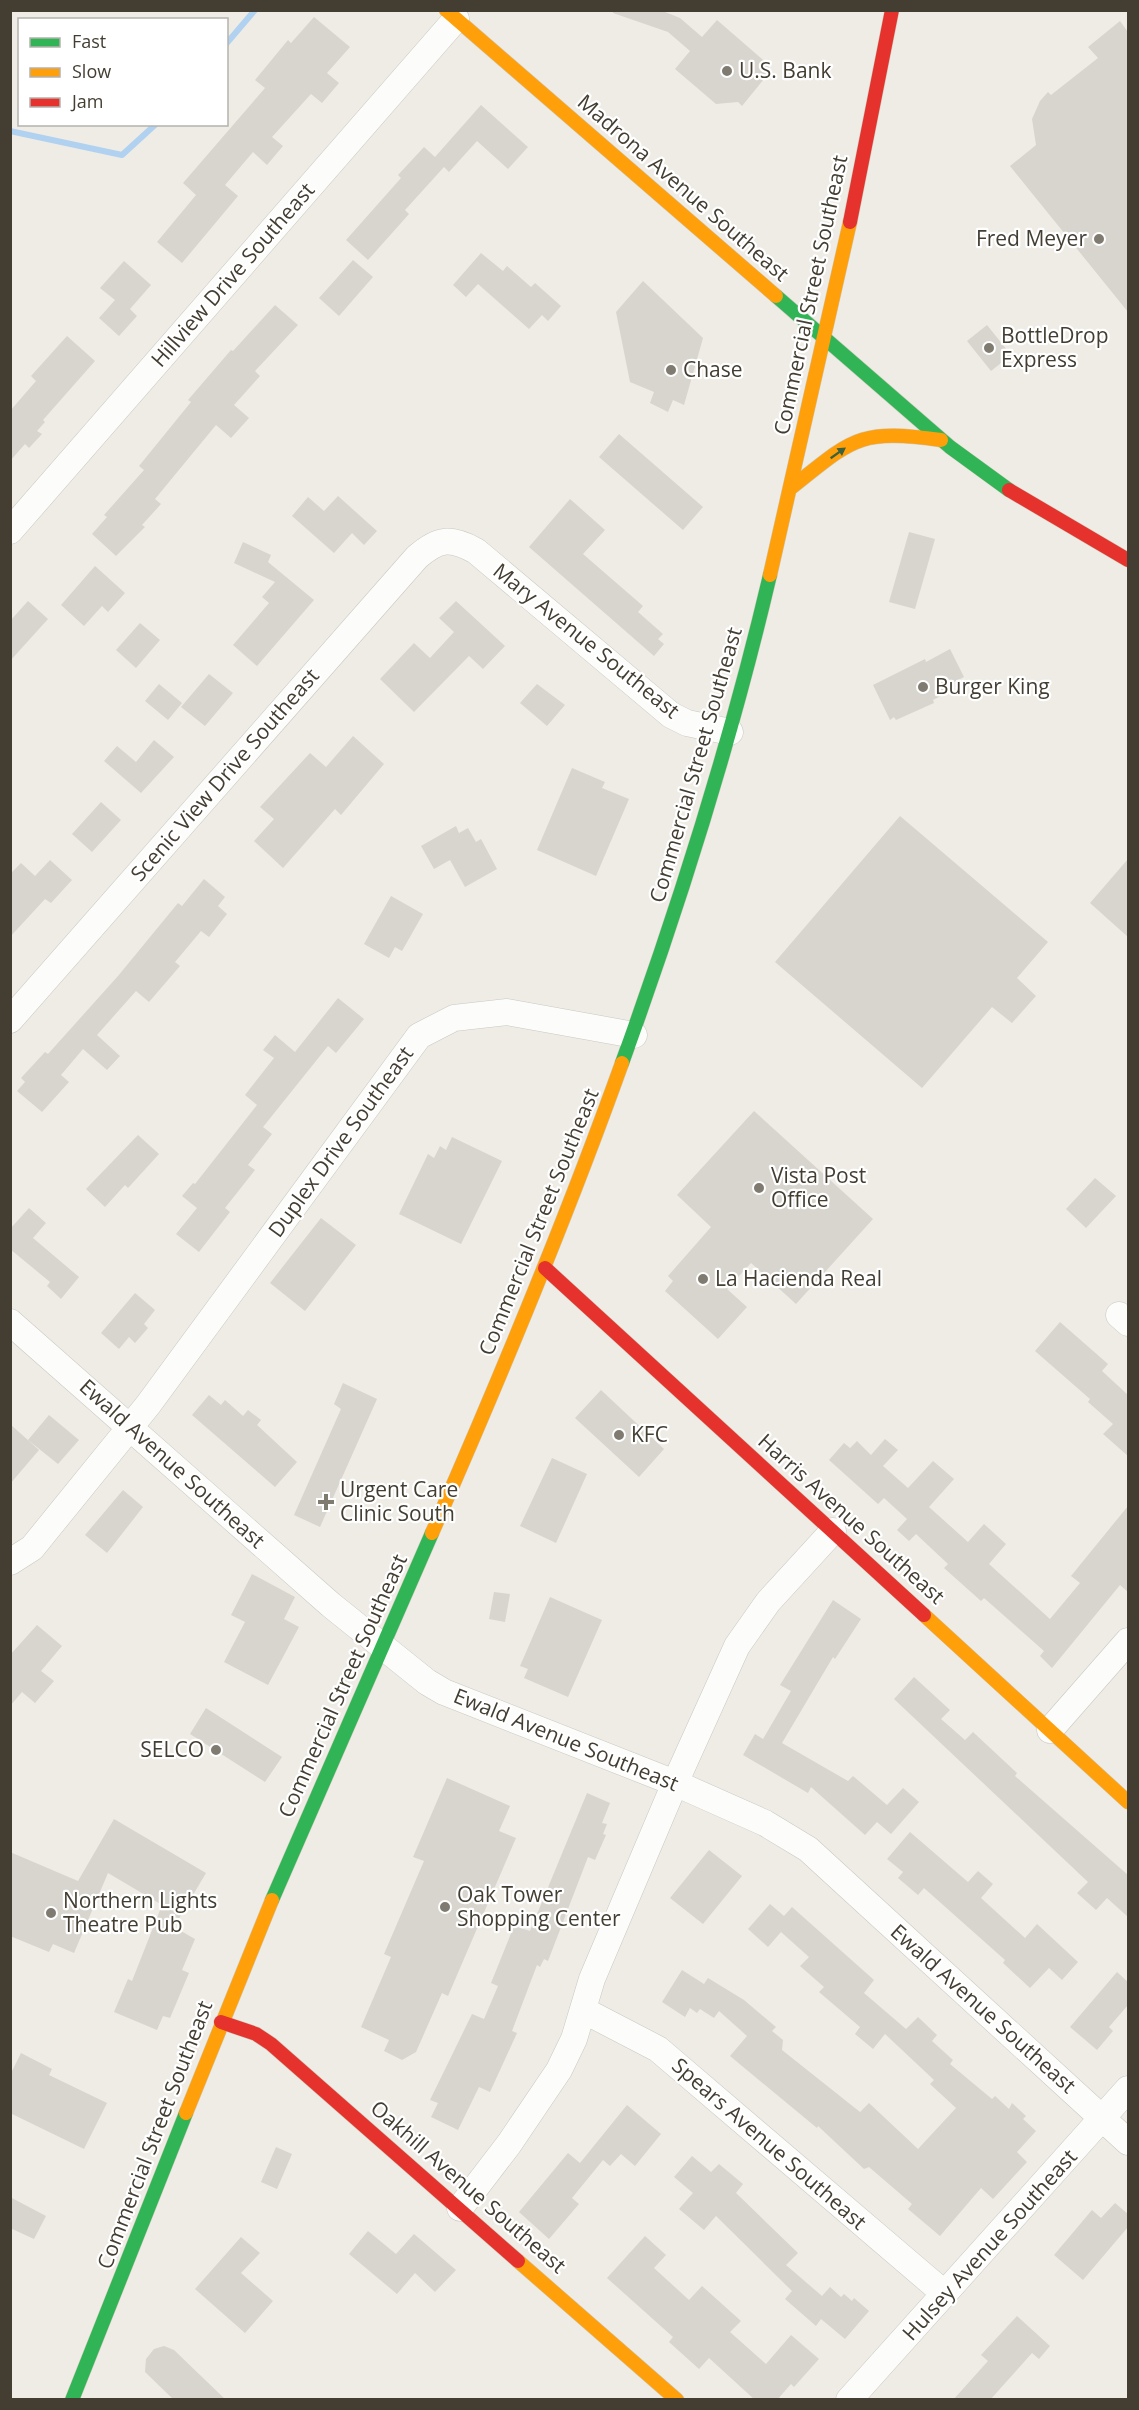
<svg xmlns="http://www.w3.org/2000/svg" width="1139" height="2410" font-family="'Open Sans',sans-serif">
<rect width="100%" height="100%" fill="#eeece5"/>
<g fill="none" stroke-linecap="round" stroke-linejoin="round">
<path stroke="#b1d1f0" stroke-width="6" d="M 226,44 L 255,10
M 10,131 L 122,155 L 156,124"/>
</g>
<path fill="#d7d5ce" d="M 613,10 L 660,10 L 680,18 L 702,37 L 717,20 L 769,65 L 769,73 L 742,106 L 738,102 L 716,104 L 675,69 L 690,51 L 668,32 L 613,13 Z
M 314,17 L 350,47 L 327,73 L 339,83 L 322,103 L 311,94 L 272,137 L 283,146 L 267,165 L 253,152 L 225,185 L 238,196 L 182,263 L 157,242 L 196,195 L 183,183 L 265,88 L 255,80 L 288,40 L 291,43 Z
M 1120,21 L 1128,32 L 1128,312 L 1010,166 L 1036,145 L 1032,119 L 1040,101 L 1048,92 L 1051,95 L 1098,58 L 1088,47 Z
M 481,105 L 528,147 L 508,169 L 477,141 L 449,172 L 444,167 L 405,210 L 409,214 L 368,260 L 346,240 L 401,178 L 398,175 L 424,147 L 435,157 Z
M 481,253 L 503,271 L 507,266 L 531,287 L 535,283 L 561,306 L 548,321 L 542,315 L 529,329 L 478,284 L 466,297 L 453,285 Z
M 353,260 L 373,277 L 339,316 L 319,298 Z
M 124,261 L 151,285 L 130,309 L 137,316 L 119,336 L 99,318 L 115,300 L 100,288 Z
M 643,281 L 703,338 L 684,405 L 673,400 L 668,412 L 650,403 L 654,392 L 630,382 L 616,312 Z
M 275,305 L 298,325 L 255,371 L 260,376 L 234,405 L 249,418 L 231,438 L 216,425 L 155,499 L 161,504 L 142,525 L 145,527 L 116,556 L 92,534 L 107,517 L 104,515 L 144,470 L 139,466 L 191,402 L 188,400 L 231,350 L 233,351 Z
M 987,325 L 1011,355 L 991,371 L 967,341 Z
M 67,336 L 95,361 L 43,420 L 45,422 L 37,431 L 42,434 L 29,448 L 25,444 L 10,461 L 10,411 L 36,381 L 31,376 Z
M 619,434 L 703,507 L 683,530 L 599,457 Z
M 338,496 L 377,531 L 364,545 L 352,533 L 334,553 L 292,516 L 308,497 L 324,511 Z
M 570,499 L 605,530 L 583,554 L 643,606 L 638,612 L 663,634 L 658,639 L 664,644 L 654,656 L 529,547 Z
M 909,532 L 935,539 L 915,609 L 889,602 Z
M 243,542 L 271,555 L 268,562 L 314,600 L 257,666 L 233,645 L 269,603 L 262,597 L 275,582 L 234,563 Z
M 95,566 L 125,593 L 108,612 L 102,606 L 84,626 L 61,605 Z
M 28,601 L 48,619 L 10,661 L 10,621 Z
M 456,601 L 505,646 L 483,669 L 469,656 L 414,712 L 380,679 L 414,643 L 430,658 L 454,632 L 439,618 Z
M 140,623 L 160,640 L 136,668 L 116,650 Z
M 950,649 L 964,677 L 944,687 L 947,693 L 933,700 L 934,703 L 896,720 L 894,717 L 890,720 L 873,685 L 925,659 L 926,662 Z
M 209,674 L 233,693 L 205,726 L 181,707 Z
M 159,684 L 182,703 L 168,720 L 145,701 Z
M 537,684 L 565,705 L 547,726 L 520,703 Z
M 353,736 L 384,764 L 341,815 L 335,809 L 283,868 L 254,841 L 274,819 L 260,807 L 310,753 L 326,767 Z
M 154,740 L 174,757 L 141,793 L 104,761 L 117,746 L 136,762 Z
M 572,768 L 605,782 L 602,788 L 629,799 L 596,876 L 537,850 Z
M 101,802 L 121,820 L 92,852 L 72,834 Z
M 900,816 L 1048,942 L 1017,978 L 1036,996 L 1012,1023 L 992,1007 L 922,1088 L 775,962 Z
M 456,826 L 459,833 L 468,828 L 476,842 L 481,839 L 497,869 L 465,887 L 450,860 L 434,869 L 421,846 Z
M 1128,859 L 1128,937 L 1090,903 Z
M 50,860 L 72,880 L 51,903 L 45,899 L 10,937 L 10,874 L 21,863 L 35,876 Z
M 204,879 L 225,897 L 218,906 L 227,914 L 209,937 L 201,931 L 175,962 L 180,966 L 149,1002 L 136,991 L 97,1035 L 120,1056 L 107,1070 L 83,1049 L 61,1075 L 69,1082 L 42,1112 L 17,1091 L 25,1082 L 21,1078 L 45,1052 L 48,1054 L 118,976 L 178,903 L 182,906 Z
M 391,896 L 423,914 L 402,951 L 395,947 L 389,958 L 364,944 Z
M 338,998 L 364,1019 L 336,1053 L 328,1046 L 263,1127 L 272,1134 L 248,1165 L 255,1170 L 225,1208 L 230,1212 L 199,1252 L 176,1234 L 197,1208 L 182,1196 L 193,1183 L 195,1184 L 257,1105 L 245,1095 L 274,1058 L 263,1050 L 275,1035 L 295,1052 Z
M 754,1111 L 873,1219 L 796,1304 L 751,1263 L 727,1289 L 747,1307 L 718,1339 L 665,1291 L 673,1281 L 668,1276 L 711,1227 L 677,1195 Z
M 138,1135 L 159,1154 L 128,1188 L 125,1185 L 105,1207 L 86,1189 Z
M 452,1137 L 502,1161 L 461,1244 L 399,1214 L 428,1154 L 434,1158 L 440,1146 L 446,1150 Z
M 1095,1178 L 1116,1196 L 1086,1228 L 1066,1209 Z
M 29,1208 L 46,1223 L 33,1238 L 79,1277 L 61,1299 L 47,1286 L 50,1282 L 10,1249 L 10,1229 Z
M 321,1218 L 356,1245 L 305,1311 L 270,1283 Z
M 135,1293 L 155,1310 L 144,1324 L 148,1328 L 135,1343 L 129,1337 L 119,1349 L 101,1333 Z
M 1060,1322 L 1108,1364 L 1102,1371 L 1128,1395 L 1128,1456 L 1103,1434 L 1113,1424 L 1088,1402 L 1090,1399 L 1035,1351 Z
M 343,1383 L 377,1399 L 320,1527 L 294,1515 L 341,1409 L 334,1404 Z
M 601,1390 L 664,1449 L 639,1477 L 575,1418 Z
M 209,1395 L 221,1405 L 225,1400 L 243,1416 L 248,1410 L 261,1420 L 257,1425 L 297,1462 L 275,1487 L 192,1415 Z
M 49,1415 L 79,1440 L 58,1464 L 28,1440 Z
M 10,1424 L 39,1450 L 10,1484 Z
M 885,1439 L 898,1450 L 883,1466 L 908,1488 L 933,1461 L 954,1479 L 929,1507 L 968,1542 L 984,1524 L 1006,1544 L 989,1564 L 1050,1619 L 1080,1583 L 1071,1576 L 1128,1506 L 1128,1592 L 1120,1585 L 1052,1668 L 1040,1656 L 1044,1651 L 984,1598 L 981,1601 L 944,1568 L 948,1564 L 916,1534 L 909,1541 L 897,1530 L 907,1519 L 884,1498 L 878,1504 L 829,1460 L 844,1443 L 850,1448 L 857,1441 L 871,1455 Z
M 552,1458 L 587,1474 L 556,1543 L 520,1526 Z
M 123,1490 L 143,1507 L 107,1553 L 85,1535 Z
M 252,1574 L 295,1597 L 284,1619 L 299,1627 L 268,1685 L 224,1662 L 245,1622 L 231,1615 Z
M 494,1592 L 510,1594 L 505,1622 L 489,1619 Z
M 550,1597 L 602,1620 L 568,1697 L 524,1678 L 528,1669 L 520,1666 Z
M 833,1600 L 861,1619 L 835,1659 L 833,1657 L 782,1743 L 848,1781 L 853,1776 L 887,1805 L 903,1788 L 919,1802 L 891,1834 L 877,1822 L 865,1835 L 811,1787 L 808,1793 L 743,1755 L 755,1734 L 763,1739 L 791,1691 L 780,1685 Z
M 37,1625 L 62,1646 L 41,1671 L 54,1681 L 35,1703 L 22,1692 L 10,1706 L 10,1655 Z
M 914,1677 L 950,1710 L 941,1719 L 965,1740 L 973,1732 L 1017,1773 L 1015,1776 L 1128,1875 L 1128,1917 L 1107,1898 L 1096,1910 L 1077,1893 L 1088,1882 L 894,1699 Z
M 206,1708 L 282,1757 L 265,1782 L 190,1734 Z
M 447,1778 L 510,1806 L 499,1831 L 516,1838 L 448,1996 L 442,1993 L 416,2052 L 402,2060 L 384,2051 L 389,2040 L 361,2027 L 391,1957 L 384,1954 L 424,1861 L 413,1857 Z
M 587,1793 L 610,1803 L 602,1823 L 607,1824 L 603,1834 L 606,1835 L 595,1860 L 588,1857 L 548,1961 L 544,1959 L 540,1967 L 537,1965 L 512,2031 L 517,2033 L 490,2092 L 479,2087 L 458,2130 L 431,2117 L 438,2103 L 430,2100 L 472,2014 L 484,2019 L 498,1986 L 491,1983 L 514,1926 L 530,1931 Z
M 114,1819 L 206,1873 L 174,1927 L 195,1939 L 182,1970 L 189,1973 L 170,2018 L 163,2016 L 157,2030 L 114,2012 L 128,1979 L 132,1981 L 162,1905 L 108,1873 L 74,1953 L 53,1944 L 49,1952 L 10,1936 L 10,1852 L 78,1881 Z
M 910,1832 L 968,1882 L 978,1871 L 993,1884 L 981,1898 L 1025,1938 L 1037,1924 L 1078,1962 L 1062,1980 L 1049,1968 L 1030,1988 L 1003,1963 L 1005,1960 L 924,1888 L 918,1895 L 898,1878 L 903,1872 L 887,1859 Z
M 709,1850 L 742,1876 L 703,1924 L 670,1898 Z
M 770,1904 L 784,1916 L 792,1907 L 874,1980 L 864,1993 L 906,2029 L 918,2017 L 937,2035 L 932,2041 L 953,2060 L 950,2064 L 992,2099 L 995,2096 L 1009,2109 L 1012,2103 L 1026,2116 L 1023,2119 L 1036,2131 L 1017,2152 L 1027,2162 L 993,2199 L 981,2188 L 940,2236 L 908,2209 L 912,2204 L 869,2167 L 864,2169 L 818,2126 L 817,2128 L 730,2056 L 747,2036 L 719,2011 L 714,2018 L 700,2009 L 697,2013 L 690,2008 L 685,2017 L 662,2002 L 682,1970 L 704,1984 L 708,1978 L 744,2000 L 776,2027 L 772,2031 L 783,2040 L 782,2050 L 860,2112 L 869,2103 L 918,2149 L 956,2108 L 930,2084 L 934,2080 L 885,2034 L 873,2049 L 855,2034 L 860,2027 L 819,1992 L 824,1987 L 800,1966 L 809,1957 L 781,1932 L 768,1947 L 748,1929 Z
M 1117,1972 L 1128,1982 L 1128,2005 L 1109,2027 L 1113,2031 L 1097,2050 L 1070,2027 Z
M 21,2053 L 52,2069 L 49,2075 L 107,2103 L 84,2149 L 10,2113 L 10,2075 Z
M 627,2105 L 661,2134 L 635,2166 L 621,2154 L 610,2166 L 603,2160 L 572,2198 L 579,2204 L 549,2239 L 519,2212 L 568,2153 L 580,2163 Z
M 276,2147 L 292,2154 L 277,2189 L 261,2182 Z
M 692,2156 L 711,2172 L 719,2164 L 743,2184 L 736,2193 L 798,2253 L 786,2265 L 822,2296 L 830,2287 L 841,2297 L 844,2294 L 852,2301 L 854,2298 L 869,2311 L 845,2339 L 821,2319 L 816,2326 L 785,2299 L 792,2291 L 716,2216 L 704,2230 L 679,2209 L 693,2193 L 674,2177 Z
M 10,2197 L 46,2216 L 34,2239 L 10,2228 Z
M 1115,2203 L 1128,2214 L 1128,2227 L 1083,2280 L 1054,2255 L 1092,2210 L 1101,2218 Z
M 368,2231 L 396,2254 L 414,2234 L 456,2270 L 435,2292 L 415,2273 L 397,2294 L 349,2254 Z
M 645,2236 L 666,2255 L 654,2268 L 689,2300 L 702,2286 L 741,2321 L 730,2332 L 766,2364 L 791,2335 L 819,2359 L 794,2387 L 791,2384 L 777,2400 L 755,2400 L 709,2358 L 699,2369 L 669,2342 L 673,2337 L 607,2278 Z
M 241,2237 L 260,2253 L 241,2273 L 273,2301 L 245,2333 L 195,2289 Z
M 1017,2316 L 1050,2346 L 1039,2359 L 1032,2353 L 990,2400 L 953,2400 L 988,2361 L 981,2355 Z
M 164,2346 L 174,2350 L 226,2400 L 174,2400 L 145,2372 L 146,2359 L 154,2349 Z"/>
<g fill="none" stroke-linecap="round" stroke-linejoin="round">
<g stroke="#cac8c1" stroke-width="27">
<path id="street" d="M 10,531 L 456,19
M 10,1020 L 417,557 C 439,538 451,537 476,551 L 671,715 L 687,723 L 730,732
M 1119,1315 L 1128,1323
M 10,1322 L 331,1605 L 427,1682 L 444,1692 L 675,1783 L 765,1823 L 808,1849 L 1128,2142
M 10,1562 L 32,1548 L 148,1405 L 419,1036 L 454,1018 L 507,1012 L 634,1035
M 1050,1730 L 1128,1641
M 583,2010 L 658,2049 L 945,2294
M 460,2208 L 509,2144 L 559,2070 L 574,2039 L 592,1979 L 675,1783 L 737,1646 L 768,1602 L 833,1531
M 849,2400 L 1128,2089"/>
</g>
<g stroke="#cecabc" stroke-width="15">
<path id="fast" d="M 776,296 L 950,447 L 1009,490
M 622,1063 C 680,903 731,741 770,575
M 272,1900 L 432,1533
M 72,2400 L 186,2113"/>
</g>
<g stroke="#cecabc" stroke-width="15">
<path id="slow" d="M 446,10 L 776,296
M 791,488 C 854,438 858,429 941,440
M 770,575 L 850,222
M 432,1533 C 500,1378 565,1222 622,1063
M 924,1615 L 1128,1802
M 186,2113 L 272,1900
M 518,2261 L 677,2400"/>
</g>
<g stroke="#cecabc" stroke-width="15">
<path id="jam" d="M 850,222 L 892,10
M 1009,490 L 1128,560
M 545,1268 L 924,1615
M 221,2022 L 256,2034 L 271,2044 L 518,2261"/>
</g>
<use href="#street" stroke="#fcfcfb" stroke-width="26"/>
<use href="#fast" stroke="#30b455" stroke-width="14"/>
<use href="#slow" stroke="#ff9f0a" stroke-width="14"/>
<use href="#jam" stroke="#e5322d" stroke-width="14"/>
</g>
<defs><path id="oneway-solid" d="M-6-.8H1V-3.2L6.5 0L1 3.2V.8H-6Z" transform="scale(1.5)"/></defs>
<use fill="#3e613c" href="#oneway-solid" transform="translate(838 453) rotate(-35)"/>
<g fill="#807b71" stroke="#fff" stroke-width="2">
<circle cx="727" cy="71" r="6"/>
<circle cx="1099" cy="239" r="6"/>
<circle cx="989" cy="348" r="6"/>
<circle cx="671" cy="370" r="6"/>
<circle cx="923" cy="687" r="6"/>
<circle cx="759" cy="1188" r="6"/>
<circle cx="703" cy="1279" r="6"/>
<circle cx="619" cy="1435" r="6"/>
<path d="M323 1493h6v6h6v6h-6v6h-6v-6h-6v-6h6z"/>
<circle cx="216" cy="1750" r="6"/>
<circle cx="445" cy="1907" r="6"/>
<circle cx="51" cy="1913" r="6"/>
</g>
<g text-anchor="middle" stroke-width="4.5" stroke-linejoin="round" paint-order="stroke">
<g font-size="21" fill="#443e32" stroke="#fff" text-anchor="start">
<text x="739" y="78">U.S. Bank</text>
<text x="1087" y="246" text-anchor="end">Fred Meyer</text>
<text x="1001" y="343">BottleDrop<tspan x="1001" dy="24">Express</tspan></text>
<text x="683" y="377">Chase</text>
<text x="935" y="694">Burger King</text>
<text x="771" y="1183">Vista Post<tspan x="771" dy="24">Office</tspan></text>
<text x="715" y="1286">La Hacienda Real</text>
<text x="631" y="1442">KFC</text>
<text x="340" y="1497">Urgent Care<tspan x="340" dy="24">Clinic South</tspan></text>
<text x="204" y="1757" text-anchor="end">SELCO</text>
<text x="457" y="1902">Oak Tower<tspan x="457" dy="24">Shopping Center</tspan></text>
<text x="63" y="1908">Northern Lights<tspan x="63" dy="24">Theatre Pub</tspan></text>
</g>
<g font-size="21" fill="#443e32" stroke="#fff">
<text transform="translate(683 188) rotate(41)" y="7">Madrona Avenue Southeast</text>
<text transform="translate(233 275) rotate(-49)" y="7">Hillview Drive Southeast</text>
<text transform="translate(811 295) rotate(-78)" y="7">Commercial Street Southeast</text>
<text transform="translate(586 641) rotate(39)" y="7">Mary Avenue Southeast</text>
<text transform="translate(696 765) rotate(-74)" y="7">Commercial Street Southeast</text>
<text transform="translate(225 775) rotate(-49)" y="7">Scenic View Drive Southeast</text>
<text transform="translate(341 1142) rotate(-54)" y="7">Duplex Drive Southeast</text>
<text transform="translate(539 1222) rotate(-68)" y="7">Commercial Street Southeast</text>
<text transform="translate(172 1464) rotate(42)" y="7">Ewald Avenue Southeast</text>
<text transform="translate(851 1519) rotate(42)" y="7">Harris Avenue Southeast</text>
<text transform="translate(343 1686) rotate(-66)" y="7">Commercial Street Southeast</text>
<text transform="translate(566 1740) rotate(22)" y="7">Ewald Avenue Southeast</text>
<text transform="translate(983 2009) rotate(42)" y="7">Ewald Avenue Southeast</text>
<text transform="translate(155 2135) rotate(-69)" y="7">Commercial Street Southeast</text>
<text transform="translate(769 2144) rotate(41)" y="7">Spears Avenue Southeast</text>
<text transform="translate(468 2187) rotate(41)" y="7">Oakhill Avenue Southeast</text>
<text transform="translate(990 2245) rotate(-48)" y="7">Hulsey Avenue Southeast</text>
</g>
</g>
<rect width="1139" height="2410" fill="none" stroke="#443e32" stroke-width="24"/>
<rect x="18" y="18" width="210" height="108" fill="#ffffff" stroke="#b4b2ad" stroke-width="1.5"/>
<rect x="30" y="38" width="30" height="9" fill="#30b455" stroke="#b4b2ad" stroke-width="1.5"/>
<text x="72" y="48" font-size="18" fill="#443e32">Fast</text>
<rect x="30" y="68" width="30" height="9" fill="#ff9f0a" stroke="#b4b2ad" stroke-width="1.5"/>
<text x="72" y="78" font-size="18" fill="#443e32">Slow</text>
<rect x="30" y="98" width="30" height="9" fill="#e5322d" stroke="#b4b2ad" stroke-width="1.5"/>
<text x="72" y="108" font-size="18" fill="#443e32">Jam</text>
</svg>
